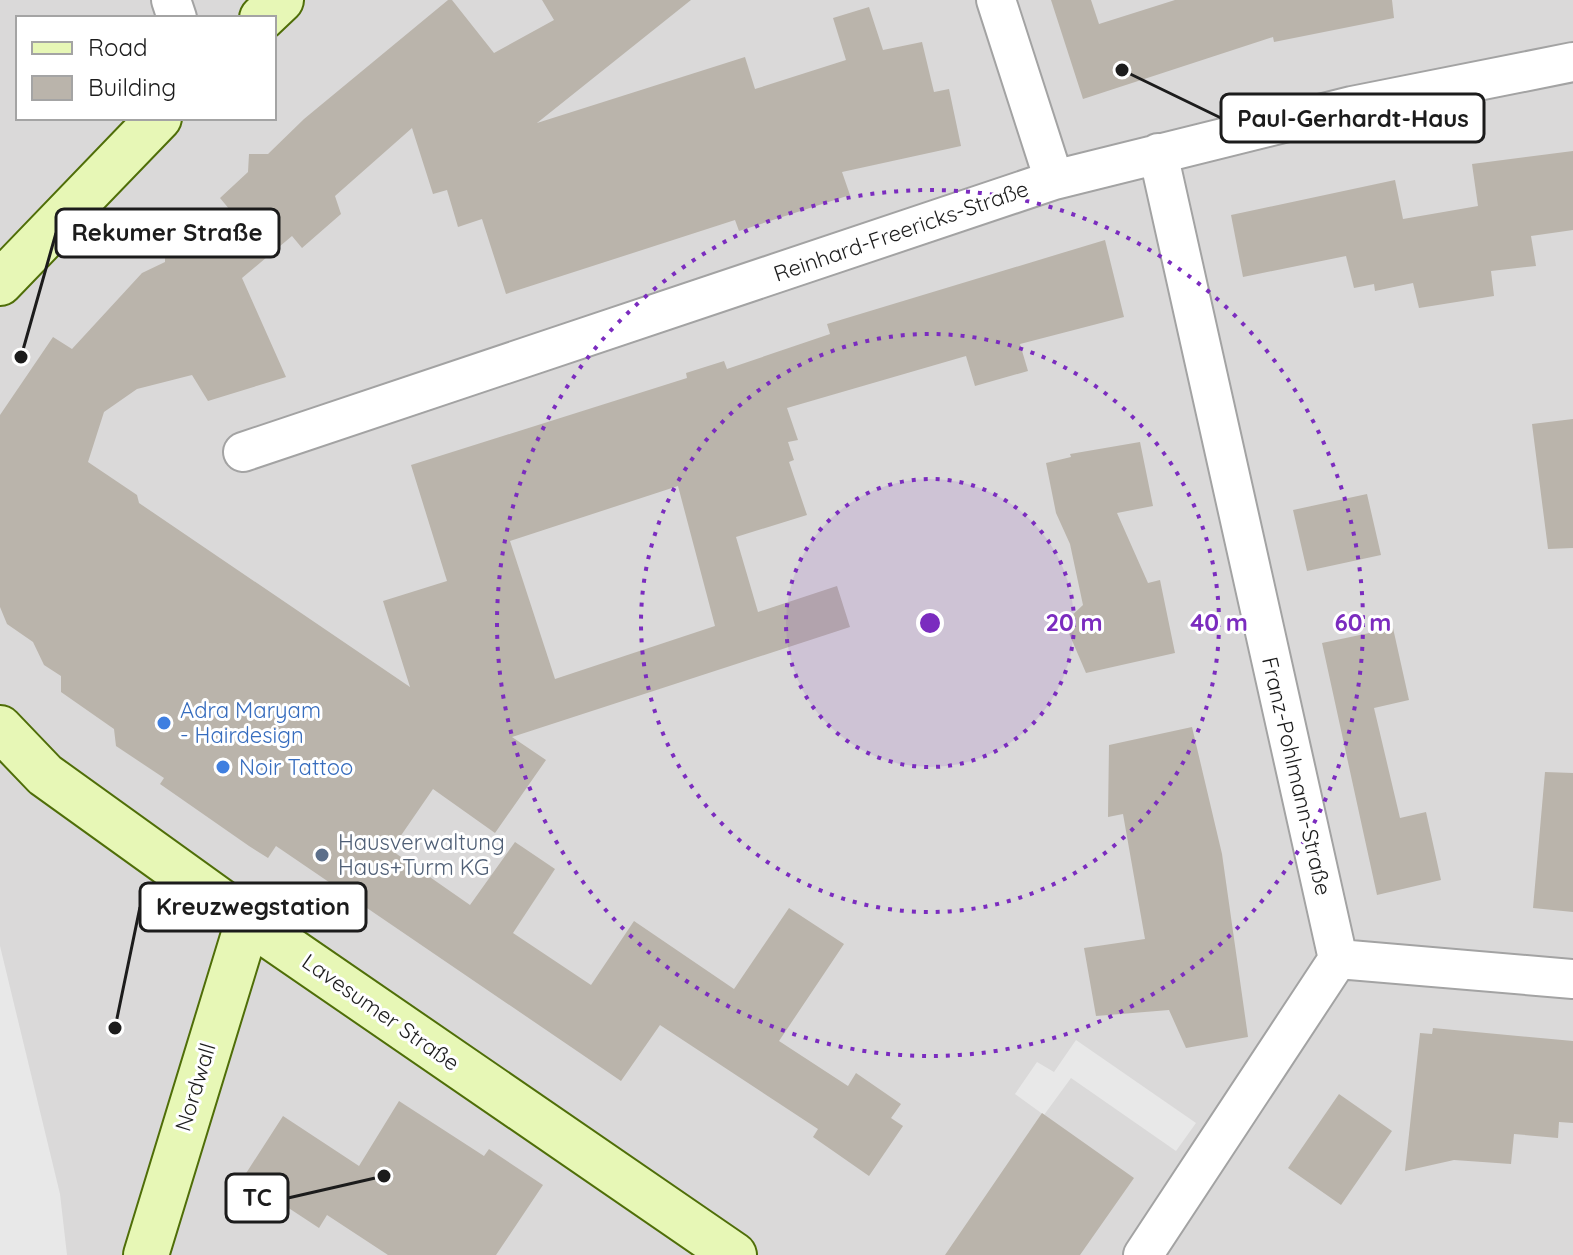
<svg xmlns="http://www.w3.org/2000/svg" width="1573" height="1255" font-family="Quicksand,sans-serif">
<rect width="100%" height="100%" fill="#edece2"/>
<path fill="#dad9d9" fill-rule="evenodd" d="M 0,0 L 1573,0 L 1573,1255 L 0,1255 ZM 18,18 L 274,18 L 274,118 L 18,118 Z"/>
<path fill="#e8e8e8" d="M 0,946 L 60,1194 L 67,1255 L 0,1255 Z
M 1076,1040 L 1196,1123 L 1176,1151 L 1071,1078 L 1044,1115 L 1015,1094 L 1037,1062 L 1054,1072 Z"/>
<path fill="#bab4ab" fill-rule="evenodd" d="M 448,0 L 452,0 L 494,53 L 554,20 L 542,0 L 691,0 L 537,123 L 745,57 L 755,89 L 846,60 L 833,18 L 869,7 L 883,50 L 922,42 L 934,92 L 949,89 L 961,146 L 842,172 L 850,195 L 739,231 L 735,220 L 506,294 L 482,219 L 458,227 L 447,190 L 433,194 L 412,128 L 335,196 L 341,214 L 302,248 L 292,236 L 242,278 L 286,377 L 208,401 L 192,375 L 137,389 L 104,412 L 88,462 L 137,495 L 139,503 L 410,687 L 383,601 L 447,581 L 411,465 L 687,378 L 686,373 L 724,361 L 727,369 L 830,334 L 827,324 L 1105,240 L 1124,317 L 1020,344 L 1028,371 L 975,386 L 966,356 L 787,408 L 798,440 L 788,442 L 794,460 L 789,462 L 807,515 L 736,537 L 758,612 L 837,586 L 850,627 L 512,737 L 546,760 L 495,833 L 433,789 L 391,850 L 470,905 L 515,842 L 555,869 L 513,933 L 591,985 L 634,921 L 734,989 L 789,908 L 844,944 L 779,1041 L 848,1086 L 856,1073 L 901,1104 L 891,1118 L 903,1126 L 869,1176 L 813,1137 L 818,1129 L 660,1025 L 621,1081 L 276,846 L 268,858 L 249,846 L 160,784 L 164,778 L 116,746 L 114,729 L 61,692 L 61,676 L 44,665 L 33,642 L 7,624 L 0,607 L 0,415 L 53,337 L 72,349 L 142,273 L 165,262 L 165,241 L 235,216 L 220,198 L 248,172 L 249,154 L 268,154 L 304,119 ZM 678,486 L 715,626 L 555,679 L 510,541 Z
M 1051,0 L 1091,0 L 1099,24 L 1175,0 L 1392,0 L 1394,18 L 1274,42 L 1273,37 L 1083,99 Z
M 1573,151 L 1573,230 L 1531,236 L 1536,266 L 1491,271 L 1494,296 L 1419,308 L 1413,283 L 1375,291 L 1374,284 L 1354,288 L 1346,256 L 1243,277 L 1231,215 L 1395,180 L 1403,219 L 1478,206 L 1472,164 Z
M 1573,419 L 1573,548 L 1548,549 L 1532,424 Z
M 1140,442 L 1153,506 L 1117,513 L 1148,583 L 1160,580 L 1175,653 L 1086,673 L 1068,631 L 1068,619 L 1083,605 L 1070,544 L 1056,513 L 1046,463 L 1071,457 L 1070,454 Z
M 1367,494 L 1381,555 L 1307,571 L 1293,510 Z
M 1393,628 L 1409,700 L 1374,708 L 1400,818 L 1426,812 L 1441,880 L 1377,895 L 1322,643 Z
M 1192,727 L 1222,854 L 1248,1037 L 1186,1048 L 1169,1010 L 1096,1016 L 1084,948 L 1145,939 L 1123,814 L 1108,817 L 1109,745 Z
M 1545,772 L 1573,773 L 1573,912 L 1533,908 Z
M 1433,1028 L 1573,1041 L 1573,1123 L 1559,1122 L 1558,1138 L 1514,1134 L 1511,1164 L 1454,1160 L 1405,1171 L 1420,1033 L 1432,1034 Z
M 1339,1094 L 1392,1131 L 1341,1205 L 1288,1168 Z
M 399,1101 L 484,1156 L 489,1149 L 543,1185 L 496,1255 L 388,1255 L 327,1215 L 319,1228 L 243,1178 L 283,1116 L 359,1166 Z
M 1042,1113 L 1134,1178 L 1080,1255 L 945,1255 Z"/>
<g fill="none" stroke-linecap="round" stroke-linejoin="round">
<g stroke="#a3a3a3" stroke-width="42">
<path id="street" d="M 171,0 L 177,18
M 996,0 L 1054,180
M 243,452 L 1054,180 L 1352,106 L 1573,62
M 1338,959 L 1573,979
M 1143,1255 L 1338,959 L 1158,153"/>
</g>
<g stroke="#4f6e08" stroke-width="48">
<path id="secondary" d="M 262,18 L 281,0
M 0,283 L 159,118
M 0,728 L 45,775 L 248,921 L 734,1255
M 146,1255 L 248,921"/>
</g>
<use href="#street" stroke="#fff" stroke-width="38"/>
<use href="#secondary" stroke="#e7f7b6" stroke-width="44"/>
</g>
<circle cx="930" cy="623" r="144" fill="#7b2cbf" fill-opacity=".12"/>
<g fill="none" stroke="#7b2cbf" stroke-width="4" stroke-dasharray="4 8">
<circle cx="930" cy="623" r="144"/>
<circle cx="930" cy="623" r="289"/>
<circle cx="930" cy="623" r="433"/>
</g>
<g fill="#3f7fe0" stroke="#fff" stroke-width="3">
<circle cx="164" cy="723" r="8"/>
<circle cx="223" cy="767" r="8"/>
</g>
<circle fill="#5c6f8a" stroke="#fff" stroke-width="3" cx="322" cy="855" r="8"/>
<g text-anchor="middle" stroke-width="6" stroke-linejoin="round" paint-order="stroke">
<g font-size="22" fill="#1c1c1c" stroke="#fff">
<text transform="translate(901 231) rotate(-19)" y="8">Reinhard-Freericks-Straße</text>
<text transform="translate(1297 776) rotate(77)" y="8">Franz-Pohlmann-Straße</text>
<text transform="translate(381 1012) rotate(35)" y="8">Lavesumer Straße</text>
<text transform="translate(195 1087) rotate(-73)" y="8">Nordwall</text>
</g>
<g font-size="22" fill="#366cbe" stroke="#fff" text-anchor="start">
<text x="180" y="718">Adra Maryam<tspan x="180" dy="25">- Hairdesign</tspan></text>
<text x="239" y="775">Noir Tattoo</text>
</g>
<g font-size="22" fill="#4e5e75" stroke="#fff" text-anchor="start">
<text x="338" y="850">Hausverwaltung<tspan x="338" dy="25">Haus+Turm KG</tspan></text>
</g>
</g>
<circle cx="930" cy="623" r="12" fill="#7b2cbf" stroke="#fff" stroke-width="4"/>
<g font-size="24" text-anchor="middle" font-weight="bold" fill="#7b2cbf" stroke="#fff" stroke-width="6" stroke-linejoin="round" paint-order="stroke">
<text x="1074" y="631">20 m</text>
<text x="1219" y="631">40 m</text>
<text x="1363" y="631">60 m</text>
</g>
<path fill="none" stroke="#1c1c1c" stroke-width="3" d="M1122 70L1221 118M21 357L56 233M115 1028L140 907M384 1176L288 1198"/>
<g fill="#1c1c1c" stroke="#fff" stroke-width="3">
<circle cx="1122" cy="70" r="8"/>
<circle cx="21" cy="357" r="8"/>
<circle cx="115" cy="1028" r="8"/>
<circle cx="384" cy="1176" r="8"/>
</g>
<g fill="#fff" stroke="#1c1c1c" stroke-width="3">
<rect x="1221" y="94" width="263" height="48" rx="8"/>
<rect x="56" y="209" width="223" height="48" rx="8"/>
<rect x="140" y="883" width="226" height="48" rx="8"/>
<rect x="226" y="1174" width="62" height="48" rx="8"/>
</g>
<g font-size="24" text-anchor="middle" font-weight="bold" fill="#1c1c1c">
<text x="1353" y="127">Paul-Gerhardt-Haus</text>
<text x="167" y="241">Rekumer Straße</text>
<text x="253" y="915">Kreuzwegstation</text>
<text x="257" y="1206">TC</text>
</g>
<rect x="16" y="16" width="260" height="104" fill="#ffffff" stroke="#a4a4a4" stroke-width="2"/>
<rect x="32" y="42" width="40" height="12" fill="#e7f7b6" stroke="#a4a4a4" stroke-width="2"/>
<text x="88" y="56" font-size="24" fill="#1c1c1c">Road</text>
<rect x="32" y="76" width="40" height="24" fill="#bab4ab" stroke="#a4a4a4" stroke-width="2"/>
<text x="88" y="96" font-size="24" fill="#1c1c1c">Building</text>
</svg>
